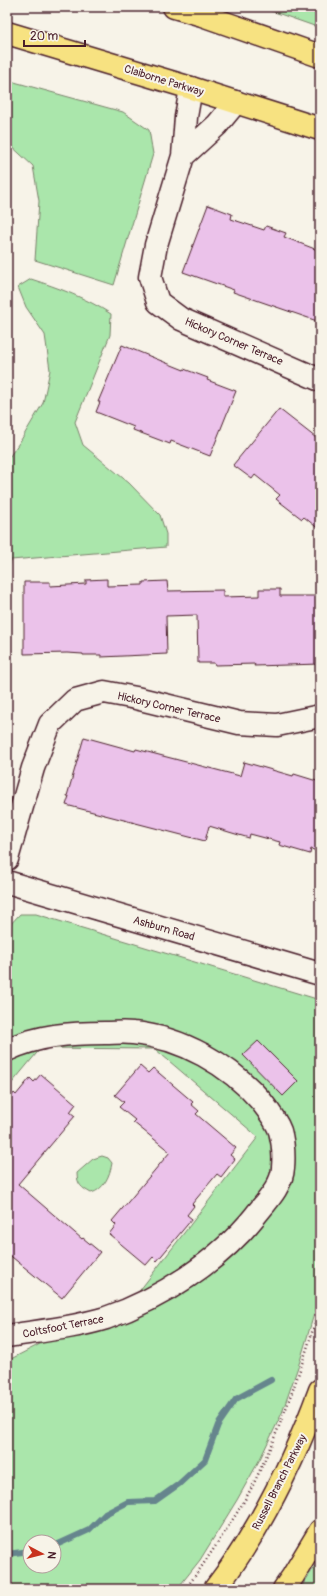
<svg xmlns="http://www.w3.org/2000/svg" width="327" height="1596" font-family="Pangolin,sans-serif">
<rect width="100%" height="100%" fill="#f7f3e8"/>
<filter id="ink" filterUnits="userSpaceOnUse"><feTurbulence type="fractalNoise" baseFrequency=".025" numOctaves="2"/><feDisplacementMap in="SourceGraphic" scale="8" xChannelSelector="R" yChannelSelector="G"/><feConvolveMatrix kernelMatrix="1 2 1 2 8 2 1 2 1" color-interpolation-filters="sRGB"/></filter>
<g filter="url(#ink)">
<path fill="#aae6ab" stroke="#7a826b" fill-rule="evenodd" d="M 260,7 L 320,7 L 320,28 Z
M 7,80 L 123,112 L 149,130 L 153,154 L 114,285 L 35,260 L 39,201 L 33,166 L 7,142 Z
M 31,279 C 59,288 86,298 111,314 L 110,335 L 75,422 L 83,445 L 129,483 L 160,515 L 166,534 L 166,547 L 11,560 L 7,576 L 7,457 L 10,456 L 21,440 L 43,403 L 50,370 L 45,335 L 26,307 L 18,287 Z
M 20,914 L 36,914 L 320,1000 L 320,1294 L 300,1361 L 282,1413 L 260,1459 L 237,1500 L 200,1560 L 177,1589 L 7,1589 L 7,1361 L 137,1294 L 258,1137 L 155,1049 L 41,1048 L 7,1089 L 7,928 ZM 30,1542 L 54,1542 L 54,1566 L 30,1566 Z
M 102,1156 L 108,1158 L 112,1163 C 110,1175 104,1190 91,1193 C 82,1188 77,1185 77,1173 L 93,1159 Z
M 320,1558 L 320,1589 L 300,1589 Z"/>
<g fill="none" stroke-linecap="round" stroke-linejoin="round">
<path stroke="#66858d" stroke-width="6" d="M 54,1546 L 89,1530 L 105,1514 L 128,1502 L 155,1501 L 179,1484 L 205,1460 L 218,1425 L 236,1399 L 271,1380
M 7,1554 L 30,1551"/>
</g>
<path fill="#ebc2ea" stroke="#4a1f2b" d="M 208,205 L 232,214 L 231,219 L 264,230 L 266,226 L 286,233 L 284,237 L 320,251 L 320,312 L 317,321 L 233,292 L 234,290 L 183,272 Z
M 122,345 L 184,370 L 184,369 L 208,378 L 207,380 L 236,391 L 210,456 L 171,441 L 170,444 L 133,430 L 134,427 L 96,412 L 100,402 L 98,402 Z
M 279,409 L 320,441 L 320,530 L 304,517 L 302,519 L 276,499 L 280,495 L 255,475 L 252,479 L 233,465 Z
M 107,579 L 107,586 L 143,585 L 143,582 L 167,581 L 168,591 L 223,590 L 223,597 L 259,596 L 259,589 L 280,589 L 280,596 L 320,596 L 320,664 L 254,666 L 255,664 L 215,665 L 214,663 L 198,663 L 197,615 L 166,616 L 167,654 L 101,657 L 101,655 L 83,655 L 83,654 L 67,653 L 24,654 L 24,582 L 50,582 L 50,586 L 86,584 L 86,580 Z
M 84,737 L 135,751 L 136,749 L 240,776 L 244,762 L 293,776 L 294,774 L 320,782 L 320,852 L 311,849 L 310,854 L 279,845 L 280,842 L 250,834 L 249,838 L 209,826 L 205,841 L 66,805 L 69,796 L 67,796 Z
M 258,1041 L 298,1081 L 283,1096 L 243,1055 Z
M 140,1066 L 148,1073 L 153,1068 L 193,1102 L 191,1104 L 199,1111 L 196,1114 L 236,1148 L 230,1155 L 235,1159 L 221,1177 L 217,1174 L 192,1204 L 194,1206 L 187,1215 L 192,1219 L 157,1261 L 153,1257 L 146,1265 L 109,1234 L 116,1225 L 112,1221 L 170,1152 L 133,1122 L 135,1120 L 119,1107 L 124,1102 L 115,1095 Z
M 41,1074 L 76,1104 L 70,1112 L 75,1116 L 18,1184 L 82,1239 L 83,1238 L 100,1252 L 62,1298 L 7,1253 L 7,1102 L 14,1093 L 16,1095 L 30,1078 L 34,1082 Z"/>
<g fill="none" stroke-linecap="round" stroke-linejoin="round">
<g stroke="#4a1f2b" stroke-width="25">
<path id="minor" d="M 191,88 L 186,117 L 183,156 L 156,245 L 150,277 L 158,302 L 181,319 L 320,380
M 183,156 L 217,125 L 236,102
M 7,859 L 33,768 L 50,724 L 75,700 L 104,692 L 136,698 L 239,723 L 277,725 L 320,716
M 7,882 L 320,974
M 7,1050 C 39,1035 70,1033 105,1033 C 114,1033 124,1032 133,1033 C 181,1037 230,1065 261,1101 C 268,1110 276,1120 280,1131 C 283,1142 284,1156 283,1168 C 282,1186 266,1202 255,1216 C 219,1261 161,1299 106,1318 C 74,1328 39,1331 7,1336"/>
</g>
<g stroke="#4a1f2b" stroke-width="25">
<path id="major" d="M 174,7 L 202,15 L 320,56
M 7,33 L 191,88 L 320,129
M 215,1589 C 261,1529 294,1461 320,1390
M 284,1589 L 293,1576 L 320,1531"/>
</g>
<path stroke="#4a1f2b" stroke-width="2.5" stroke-dasharray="1 3" stroke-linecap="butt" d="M 185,1589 C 196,1576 205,1561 215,1547 C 228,1527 242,1506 253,1485 C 281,1427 302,1368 320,1306"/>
<use href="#minor" stroke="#f7f3e8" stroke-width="22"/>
<use href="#major" stroke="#f7e281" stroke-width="22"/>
</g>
</g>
<g text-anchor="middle" stroke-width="4" stroke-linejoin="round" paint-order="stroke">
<g font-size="11" fill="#4a1f2b" stroke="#f7f3e8">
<text transform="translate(164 80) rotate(17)" y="4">Claiborne Parkway</text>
<text transform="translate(234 341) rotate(23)" y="4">Hickory Corner Terrace</text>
<text transform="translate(169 707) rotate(13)" y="4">Hickory Corner Terrace</text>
<text transform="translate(164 928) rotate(16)" y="4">Ashburn Road</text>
<text transform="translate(63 1326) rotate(-11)" y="4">Coltsfoot Terrace</text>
<text transform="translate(279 1482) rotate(-63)" y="4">Russell Branch Parkway</text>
</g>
</g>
<rect width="327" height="1596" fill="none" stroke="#f7f3e8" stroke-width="24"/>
<rect x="12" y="12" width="303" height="1572" fill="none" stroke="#4a1f2b" stroke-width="1.5" filter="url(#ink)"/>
<g transform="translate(42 1554) rotate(97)"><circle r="19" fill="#f7f3e8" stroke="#b29e9c"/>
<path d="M0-3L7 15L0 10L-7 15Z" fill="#c8321e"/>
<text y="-6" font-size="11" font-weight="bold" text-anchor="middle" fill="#4a1f2b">N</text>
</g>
<path d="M24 40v6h61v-6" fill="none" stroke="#4a1f2b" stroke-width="2"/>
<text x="30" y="40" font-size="12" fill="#4a1f2b" stroke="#f7f3e8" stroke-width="3" paint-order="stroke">20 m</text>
</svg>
